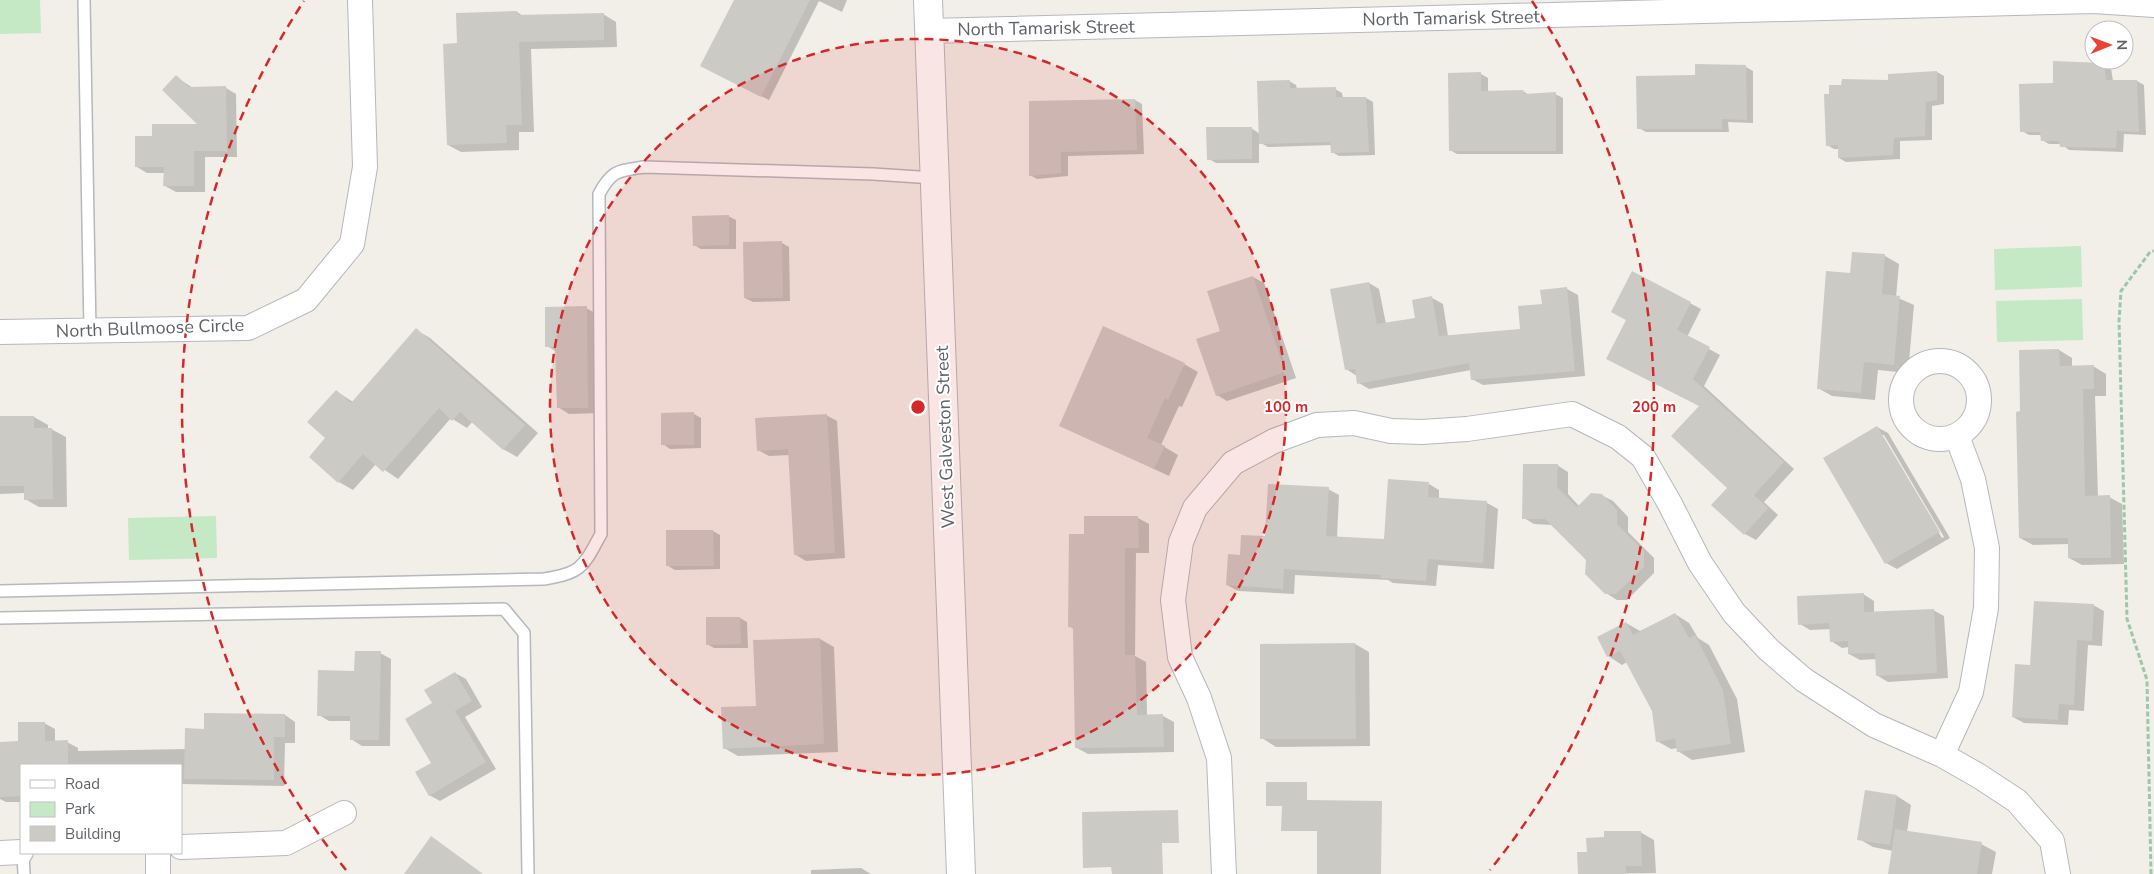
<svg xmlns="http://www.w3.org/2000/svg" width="2154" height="874" font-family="'Nunito Sans',sans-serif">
<rect width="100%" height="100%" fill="#f1efe8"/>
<path fill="#c5e8c5" d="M 0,0 L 40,0 L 41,33 L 0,34 Z
M 2081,246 L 2082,287 L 1995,290 L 1994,249 Z
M 2082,299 L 2083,340 L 1997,342 L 1996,301 Z
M 216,516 L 217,558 L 129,560 L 128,518 Z"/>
<path fill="#0003" fill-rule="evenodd" d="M 735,0 L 847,0 L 842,12 L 819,1 L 769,100 L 709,70 Z
M 517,12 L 523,16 L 603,14 L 616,22 L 617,47 L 531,49 L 534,132 L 519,132 L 519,150 L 461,152 L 448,145 L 459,45 Z
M 2104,64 L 2111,68 L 2113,81 L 2137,81 L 2144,85 L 2146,135 L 2124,134 L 2123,152 L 2069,150 L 2061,144 L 2049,144 L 2042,140 L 2041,135 L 2029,135 L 2022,131 L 2054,84 Z
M 1746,67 L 1753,71 L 1753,123 L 1728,122 L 1729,132 L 1646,132 L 1639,128 L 1696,76 Z
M 1937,72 L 1944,76 L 1944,104 L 1932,106 L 1932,140 L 1900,141 L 1900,159 L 1846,162 L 1839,158 L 1839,149 L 1834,149 L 1827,145 Z
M 1481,74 L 1488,78 L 1488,92 L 1523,91 L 1529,95 L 1555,94 L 1563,98 L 1563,154 L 1457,154 L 1450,150 Z
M 176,77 L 193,88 L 226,88 L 236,94 L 237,157 L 205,157 L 205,192 L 176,192 L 165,186 L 165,173 L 147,173 L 137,167 L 153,137 L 200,125 Z
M 1289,81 L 1296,85 L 1297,89 L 1335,89 L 1342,93 L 1343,98 L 1366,98 L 1373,102 L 1375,155 L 1339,156 L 1332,152 L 1332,145 L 1268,147 L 1259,142 L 1259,163 L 1216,163 L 1209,159 L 1251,128 L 1260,134 Z
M 1135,100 L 1142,104 L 1144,154 L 1068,156 L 1068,176 L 1037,179 L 1030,175 L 1030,102 Z
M 728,216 L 736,220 L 736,249 L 701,249 L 694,245 Z
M 744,243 L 782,243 L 789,247 L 790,301 L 753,302 L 745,298 Z
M 1885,256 L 1899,264 L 1896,297 L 1914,305 L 1908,373 L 1878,370 L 1875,400 L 1832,396 L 1818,388 L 1851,274 Z
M 1633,273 L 1701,309 L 1687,337 L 1720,355 L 1704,386 L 1794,469 L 1764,502 L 1778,515 L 1756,540 L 1745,534 L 1700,406 L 1627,320 Z
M 1253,277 L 1264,283 L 1296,378 L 1227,401 L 1217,395 Z
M 1369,283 L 1379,289 L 1386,324 L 1416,319 L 1432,298 L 1443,304 L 1448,336 L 1521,330 L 1543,305 L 1567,289 L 1578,295 L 1585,376 L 1483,385 L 1472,379 L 1471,370 L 1369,389 L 1359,383 L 1357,376 L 1346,369 Z
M 586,308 L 597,314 L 599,413 L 569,414 L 558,407 L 557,352 L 547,346 Z
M 416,330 L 430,338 L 538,433 L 517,457 L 503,449 L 473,421 L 467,428 L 451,418 L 398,479 L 376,464 L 353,490 L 339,482 L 310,457 L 327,438 L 336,391 L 353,402 Z
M 2059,350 L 2072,358 L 2072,367 L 2093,366 L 2106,374 L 2106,396 L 2095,396 L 2098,497 L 2109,497 L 2122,504 L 2124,564 L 2082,565 L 2069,558 L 2069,544 L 2033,545 L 2020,538 L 2021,413 Z
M 1184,364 L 1198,372 L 1182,407 L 1179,406 L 1161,445 L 1178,455 L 1169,476 L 1060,425 Z
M 694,414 L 701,418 L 701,448 L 670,449 L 663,444 Z
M 826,415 L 837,421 L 845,558 L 806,561 L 796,555 L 790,455 L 769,456 L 758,450 Z
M 0,417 L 34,417 L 48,425 L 48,429 L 51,429 L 66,437 L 67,507 L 39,507 L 25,499 L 25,493 L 0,494 Z
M 1877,427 L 1888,433 L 1950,538 L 1897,569 L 1886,563 ZM 1881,435 L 1884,435 L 1944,537 L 1942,538 Z
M 1557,465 L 1568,472 L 1568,494 L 1579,506 L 1601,495 L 1613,501 L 1628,517 L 1628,532 L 1654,558 L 1654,573 L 1627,600 L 1617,600 L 1606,593 L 1587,559 L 1552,525 L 1534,524 L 1524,518 Z
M 1429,484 L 1439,490 L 1439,499 L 1487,503 L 1498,509 L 1494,569 L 1438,565 L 1436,586 L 1393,583 L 1388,580 L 1295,575 L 1294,594 L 1238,591 L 1227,585 L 1242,556 L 1328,489 L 1339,495 L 1337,538 L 1385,541 Z
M 1085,517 L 1138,518 L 1149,524 L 1149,553 L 1136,553 L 1135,656 L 1146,662 L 1147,716 L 1163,716 L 1174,722 L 1174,752 L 1088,754 L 1077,748 L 1074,629 L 1070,627 L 1085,535 Z
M 713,531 L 720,535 L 720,569 L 675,570 L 668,566 Z
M 1863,594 L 1874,601 L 1874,613 L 1933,610 L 1944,616 L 1948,678 L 1888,682 L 1878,676 L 1877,659 L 1860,660 L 1849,654 L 1849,647 L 1842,648 L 1831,641 L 1831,629 L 1810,630 L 1800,624 Z
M 2093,605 L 2104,611 L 2102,646 L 2088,645 L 2084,711 L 2069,710 L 2068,725 L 2024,723 L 2013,717 L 2031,666 Z
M 1675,614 L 1689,623 L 1698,638 L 1709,645 L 1737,699 L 1745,752 L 1692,760 L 1678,751 L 1678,748 L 1671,749 L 1657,741 L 1653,711 L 1627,662 L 1622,665 L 1608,656 L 1598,638 L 1626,623 L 1640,631 Z
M 740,618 L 747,622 L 748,648 L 714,648 L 707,644 Z
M 820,639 L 834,647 L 838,752 L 738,756 L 724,748 L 757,707 Z
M 1355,644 L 1369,652 L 1370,746 L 1276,747 L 1262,738 L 1261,645 Z
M 380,653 L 391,659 L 390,746 L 362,746 L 351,739 L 352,721 L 329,721 L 319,715 L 356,672 Z
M 455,673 L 466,679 L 482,707 L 465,717 L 496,769 L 440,801 L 429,795 L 433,764 L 434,704 Z
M 285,715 L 295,722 L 295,743 L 285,743 L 284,786 L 181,784 L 181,765 L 21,765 L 21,802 L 6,802 L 0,799 L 0,743 L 20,743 L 44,723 L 55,729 L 55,742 L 67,742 L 78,748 L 78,751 L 186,749 L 205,730 Z
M 1866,792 L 1897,796 L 1911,805 L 1907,832 L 1981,844 L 1996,852 L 1992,874 L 1889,874 L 1893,851 L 1873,847 L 1859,839 Z
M 1640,832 L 1654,840 L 1656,873 L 1579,874 L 1588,853 L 1606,838 Z
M 861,868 L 871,874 L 811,874 L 811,870 Z"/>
<path fill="#cccac5" d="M 734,0 L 810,0 L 761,97 L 700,66 Z
M 517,11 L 518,15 L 604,13 L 604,40 L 519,42 L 522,125 L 506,125 L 507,143 L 447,145 L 443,44 L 457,43 L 456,13 Z
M 2053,61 L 2104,63 L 2106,80 L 2137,80 L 2139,132 L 2117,131 L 2116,148 L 2060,147 L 2059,141 L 2041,141 L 2040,132 L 2020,132 L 2019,84 L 2053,83 Z
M 1695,64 L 1746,65 L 1747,120 L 1722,119 L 1722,129 L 1637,129 L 1636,76 L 1695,75 Z
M 1937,71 L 1937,100 L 1926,102 L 1925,136 L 1894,138 L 1893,155 L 1838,158 L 1838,145 L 1826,146 L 1824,94 L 1829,94 L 1829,85 L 1841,85 L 1842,79 L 1888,80 L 1888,74 Z
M 1481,72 L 1481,91 L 1523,90 L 1524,94 L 1556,92 L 1556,151 L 1449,151 L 1448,73 Z
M 176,75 L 189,87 L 226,86 L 227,153 L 225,151 L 194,151 L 194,186 L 163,186 L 164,167 L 135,167 L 135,136 L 152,136 L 152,124 L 197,124 L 162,90 Z
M 1290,80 L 1290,88 L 1336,87 L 1336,97 L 1366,97 L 1369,152 L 1331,153 L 1330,142 L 1259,144 L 1257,81 Z
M 1135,99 L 1137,150 L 1061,152 L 1061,173 L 1029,176 L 1029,101 Z
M 1206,127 L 1252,127 L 1252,159 L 1207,160 Z
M 729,215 L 729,245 L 693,246 L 692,216 Z
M 782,241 L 783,298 L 744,298 L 743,242 Z
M 1852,252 L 1885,254 L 1882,294 L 1900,296 L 1894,365 L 1864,362 L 1861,393 L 1817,389 L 1826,271 L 1850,273 Z
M 1632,271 L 1691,302 L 1677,330 L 1710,347 L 1693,379 L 1784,462 L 1754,495 L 1768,508 L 1744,535 L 1711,505 L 1727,488 L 1671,436 L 1699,406 L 1606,359 L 1626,320 L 1611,312 Z
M 1253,276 L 1285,372 L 1216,396 L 1196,339 L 1220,331 L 1207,291 Z
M 1369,282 L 1377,324 L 1415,318 L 1412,300 L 1432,296 L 1439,336 L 1520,329 L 1518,306 L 1542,304 L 1540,290 L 1567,287 L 1575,371 L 1471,380 L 1469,363 L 1357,384 L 1355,369 L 1345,370 L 1330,289 Z
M 587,306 L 588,408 L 557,408 L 555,347 L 545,347 L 545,307 Z
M 1103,326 L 1185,363 L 1168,400 L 1165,398 L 1147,438 L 1165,446 L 1154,469 L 1059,426 Z
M 416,328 L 525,425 L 503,450 L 460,412 L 452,421 L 439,408 L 383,472 L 363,454 L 338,483 L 309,457 L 325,438 L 307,422 L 336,390 L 351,403 Z
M 2059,349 L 2060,366 L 2094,365 L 2094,389 L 2083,389 L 2085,496 L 2110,495 L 2111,558 L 2068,558 L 2068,538 L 2019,538 L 2016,412 L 2020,411 L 2019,350 Z
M 694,412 L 694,445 L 661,445 L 661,413 Z
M 827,414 L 835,553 L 794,555 L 788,449 L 757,451 L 755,418 Z
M 0,416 L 34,416 L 34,428 L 52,428 L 53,499 L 24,500 L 24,486 L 0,486 Z
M 1877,426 L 1940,532 L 1885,564 L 1823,458 Z
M 1523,464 L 1558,464 L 1557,487 L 1577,507 L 1591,493 L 1602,494 L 1617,510 L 1617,524 L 1644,551 L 1644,567 L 1616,594 L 1605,594 L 1585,574 L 1586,560 L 1545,519 L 1522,519 Z
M 1388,479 L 1429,482 L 1428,497 L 1487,501 L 1483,563 L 1428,559 L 1426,581 L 1381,578 L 1381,575 L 1284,569 L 1283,589 L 1226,585 L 1228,554 L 1240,555 L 1241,535 L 1265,536 L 1268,484 L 1329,487 L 1326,536 L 1384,539 Z
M 1084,516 L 1138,516 L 1139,548 L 1125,548 L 1125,655 L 1135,655 L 1137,715 L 1163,714 L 1164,747 L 1075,748 L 1073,627 L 1068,627 L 1069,534 L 1084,534 Z
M 666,530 L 713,530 L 714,566 L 666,566 Z
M 1864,593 L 1864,612 L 1934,609 L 1937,673 L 1876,676 L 1875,653 L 1848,654 L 1848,641 L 1830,642 L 1829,623 L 1798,625 L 1797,596 Z
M 2034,601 L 2094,604 L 2092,641 L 2077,640 L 2074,705 L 2059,704 L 2058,720 L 2012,717 L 2015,664 L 2030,665 Z
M 1675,613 L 1689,638 L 1695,635 L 1723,690 L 1731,744 L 1677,752 L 1675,739 L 1656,742 L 1652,711 L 1620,651 L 1607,657 L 1597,637 L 1626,622 L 1633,635 Z
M 706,617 L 740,617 L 741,644 L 706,645 Z
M 820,638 L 824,744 L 723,749 L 721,707 L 756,706 L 753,640 Z
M 1355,643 L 1356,739 L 1260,739 L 1260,644 Z
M 355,651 L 381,651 L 379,740 L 350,740 L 350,716 L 317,716 L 318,670 L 354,671 Z
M 455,672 L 472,701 L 455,711 L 486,762 L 429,796 L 415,772 L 431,763 L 405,719 L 432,703 L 424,690 Z
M 204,713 L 285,714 L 285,737 L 274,737 L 274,780 L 184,779 L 185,728 L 204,729 Z
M 18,722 L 45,722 L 45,741 L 68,740 L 68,765 L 21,765 L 21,796 L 0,797 L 0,742 L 18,741 Z
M 1266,782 L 1307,782 L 1307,800 L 1382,801 L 1381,874 L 1317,874 L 1317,831 L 1281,831 L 1282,806 L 1266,806 Z
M 1865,790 L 1897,795 L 1890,845 L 1857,840 Z
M 1178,810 L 1179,843 L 1162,843 L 1163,874 L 1112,874 L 1111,867 L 1083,868 L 1082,812 Z
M 1895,829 L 1982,842 L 1977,874 L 1888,874 Z
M 1604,831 L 1641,831 L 1642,866 L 1626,866 L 1626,874 L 1578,874 L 1577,852 L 1587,852 L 1586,838 L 1604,837 Z
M 431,836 L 483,874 L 404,874 Z"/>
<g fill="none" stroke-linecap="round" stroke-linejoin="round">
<g stroke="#b5b8bc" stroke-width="14">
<path id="service" d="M 84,0 L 90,331
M 0,591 L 544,579 C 582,573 583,567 601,534 L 599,194 C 612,170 618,171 644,167 L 873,174 L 934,178
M 0,618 L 504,609 L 524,633 L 528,874
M 23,853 L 24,874"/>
</g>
<g stroke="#b5b8bc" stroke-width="26">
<path id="minor" d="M 929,31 L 2094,1 L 2154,5
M 0,332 L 248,328 L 306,300 L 352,244 L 365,167 L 360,0
M1901 400a39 39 0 1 1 78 0a39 39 0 1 1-78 0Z
M 1942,755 L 1971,692 L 1986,608 L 1987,548 L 1973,479 L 1957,436
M 181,847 L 286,843 L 344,813
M 0,853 L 21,852
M 158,853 L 158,874
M 1224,874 L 1219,758 L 1199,698 L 1180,657 L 1173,600 L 1181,542 L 1195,508 L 1233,463 L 1274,441 L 1317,425 L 1354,423 L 1391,431 L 1422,432 L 1467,429 L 1572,414 L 1618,437 L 1643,457 L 1670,504 L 1700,563 L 1734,613 L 1769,650 L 1804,680 L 1874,725 L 1942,755 L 1979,776 L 2017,801 L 2052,841 L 2058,874"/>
</g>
<g stroke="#b5b8bc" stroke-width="30">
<path id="tertiary" d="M 928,0 L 961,874"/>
</g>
<path stroke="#9cc7a9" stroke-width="3" stroke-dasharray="5 2.5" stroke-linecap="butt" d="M 2151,874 L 2147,680 L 2127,619 L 2119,321 L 2121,291 L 2150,252 L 2154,251"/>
<use href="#service" stroke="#fff" stroke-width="11"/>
<use href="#minor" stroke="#fff" stroke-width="24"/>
<use href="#tertiary" stroke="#fff" stroke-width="28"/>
</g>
<circle cx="918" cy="407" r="368" fill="#d62828" fill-opacity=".12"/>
<g fill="none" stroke="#d62828" stroke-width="2.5" stroke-dasharray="9 6">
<circle cx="918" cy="407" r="368"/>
<path d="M346 870A736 736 0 0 1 304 1M1532 1A736 736 0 0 1 1490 870"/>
</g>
<g text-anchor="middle" stroke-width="4" stroke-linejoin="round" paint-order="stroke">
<g font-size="18" fill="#5f6368" stroke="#fff">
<text transform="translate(1451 18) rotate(-1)" y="6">North Tamarisk Street</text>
<text transform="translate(1046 28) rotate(-1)" y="6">North Tamarisk Street</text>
<text transform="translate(150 328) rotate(-2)" y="6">North Bullmoose Circle</text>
<text transform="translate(945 437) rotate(-92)" y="6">West Galveston Street</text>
</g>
</g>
<circle cx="918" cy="407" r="8" fill="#d62828" stroke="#fff" stroke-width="2.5"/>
<g font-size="15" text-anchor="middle" font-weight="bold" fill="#d62828" stroke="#fff" stroke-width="4" stroke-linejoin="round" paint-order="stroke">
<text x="1286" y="412">100 m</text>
<text x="1654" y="412">200 m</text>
</g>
<rect x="20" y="764" width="162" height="90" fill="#ffffff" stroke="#bfc1c3"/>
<rect x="30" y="780" width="25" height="8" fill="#ffffff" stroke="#bfc1c3"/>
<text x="65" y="789" font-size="15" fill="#5f6368">Road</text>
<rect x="30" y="802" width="25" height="15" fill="#c5e8c5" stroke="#bfc1c3"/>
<text x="65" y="814" font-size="15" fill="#5f6368">Park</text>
<rect x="30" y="826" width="25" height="15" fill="#cccac5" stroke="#bfc1c3"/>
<text x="65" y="839" font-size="15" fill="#5f6368">Building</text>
<g transform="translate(2109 45) rotate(89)"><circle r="24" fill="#ffffff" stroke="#bfc1c3"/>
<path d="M0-4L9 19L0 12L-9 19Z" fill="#ea4335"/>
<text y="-8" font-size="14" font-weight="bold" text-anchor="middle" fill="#5f6368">N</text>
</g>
</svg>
